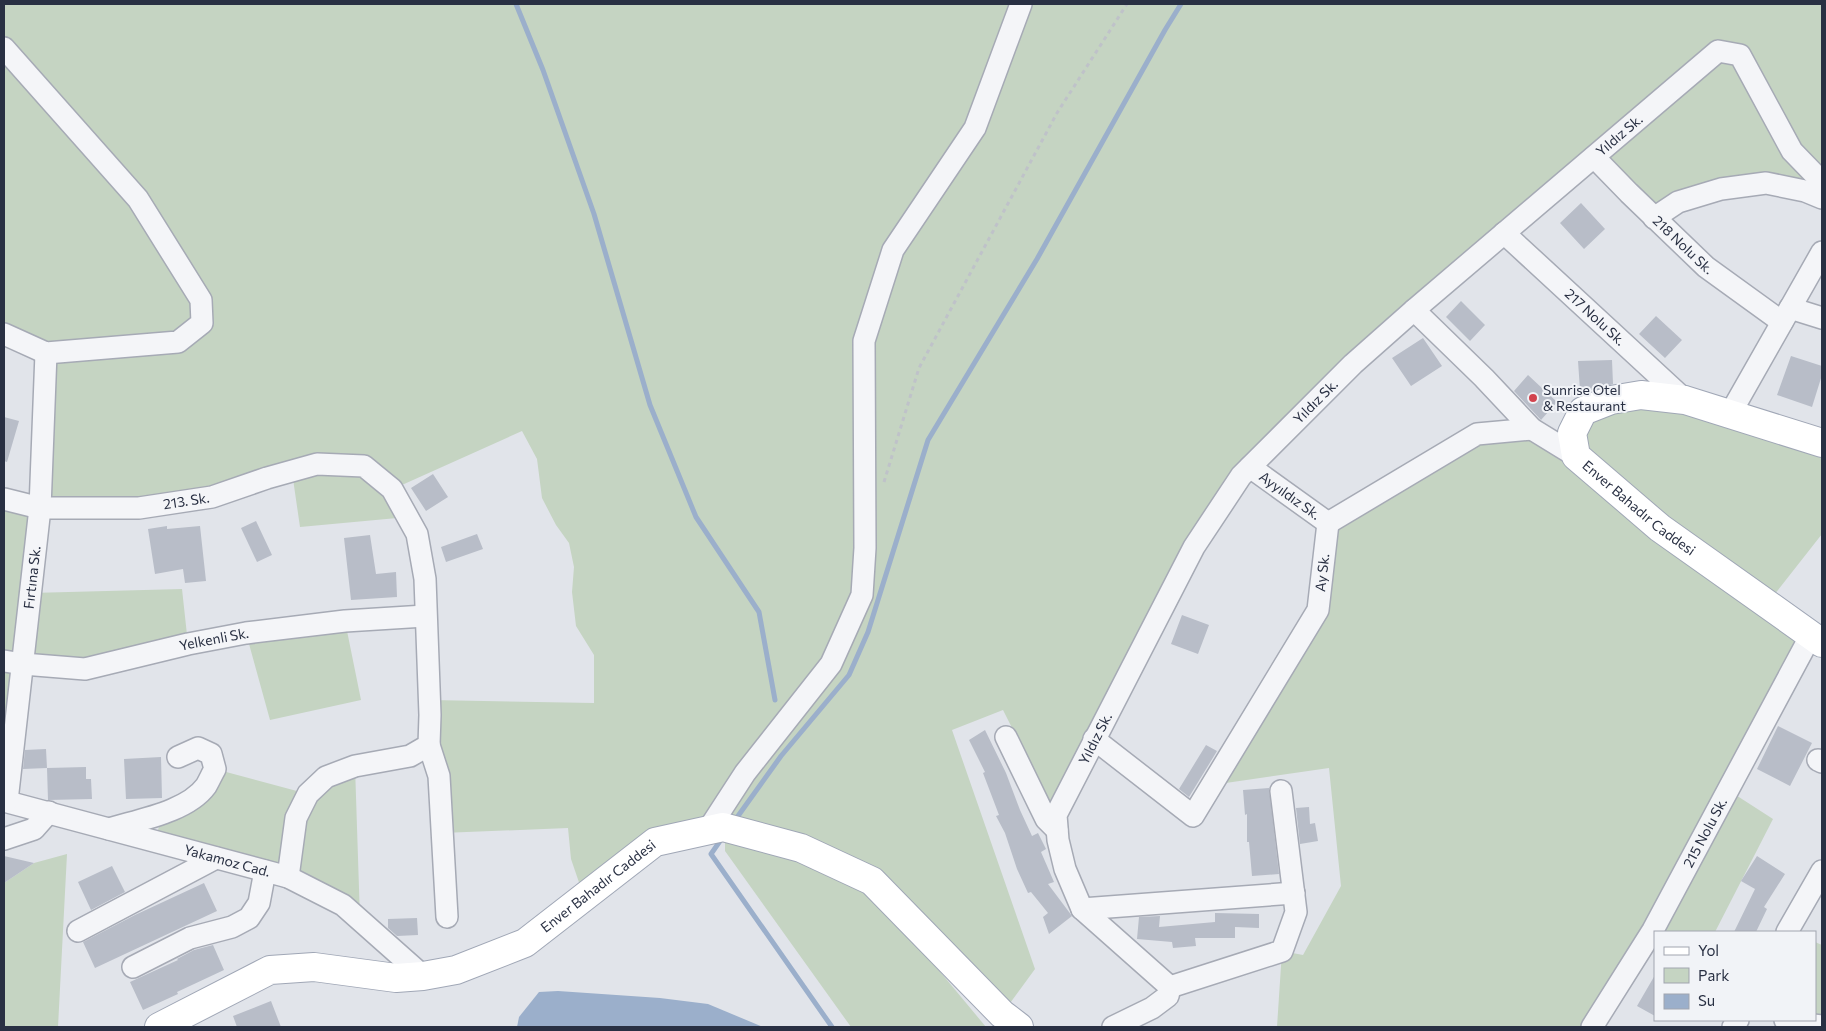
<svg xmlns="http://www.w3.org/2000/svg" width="1826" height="1031" font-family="Commissioner,sans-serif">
<rect width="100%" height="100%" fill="#e1e4ea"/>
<path fill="#c5d4c2" d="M 4,4 L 1822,4 L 1822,198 L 1766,183 L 1654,218 L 1594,157 L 1241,476 L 1056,815 L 1003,710 L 952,730 L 1035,969 L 1002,1014 L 872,881 L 723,827 L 655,842 L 584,897 L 571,859 L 568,828 L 442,833 L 430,700 L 594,703 L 594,655 L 576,626 L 572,592 L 574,567 L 569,543 L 556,525 L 542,498 L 537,459 L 522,431 L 393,489 L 408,517 L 300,527 L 292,472 L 212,497 L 40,508 L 31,593 L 182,589 L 188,644 L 85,669 L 24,664 L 4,801 L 4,499 L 40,508 L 46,354 L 4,334 Z
M 1641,395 L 1822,443 L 1822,534 L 1767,604 L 1811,635 L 1728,790 L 1773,819 L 1715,932 L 1657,932 L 1592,1027 L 1277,1027 L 1282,951 L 1303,955 L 1341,886 L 1329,768 L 1212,785 L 1318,610 L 1328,523 L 1477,434 L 1532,429 L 1576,455 L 1572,433 Z
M 345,621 L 361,700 L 270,720 L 246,633 Z
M 355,766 L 360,919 L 343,905 L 154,841 L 164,813 L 215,769 L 308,794 Z
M 725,840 L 761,847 L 836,874 L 888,909 L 986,1027 L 851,1027 L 725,851 Z
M 67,854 L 58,1027 L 4,1027 L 4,883 L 34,863 Z
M 1815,942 L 1822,945 L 1822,1026 L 1815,1020 Z"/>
<path fill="#9bafcb" d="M 558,991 L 660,998 L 708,1004 L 763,1027 L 517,1027 L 519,1017 L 539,992 Z"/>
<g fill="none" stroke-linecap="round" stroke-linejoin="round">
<path stroke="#9bafcb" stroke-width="5" d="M 516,4 L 543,70 L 594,214 L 650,405 L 696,517 L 759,612 L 775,700
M 738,816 L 781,756 L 849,675 L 868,632 L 928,440 L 1037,259 L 1165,30 L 1181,4
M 720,841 L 711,854 L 832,1027"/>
</g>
<path fill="#b8bdc8" d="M 1581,203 L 1605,229 L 1584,249 L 1560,223 Z
M 1461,301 L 1485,325 L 1470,341 L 1446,317 Z
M 1656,316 L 1682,340 L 1665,358 L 1639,334 Z
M 1423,338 L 1442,366 L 1411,386 L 1392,358 Z
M 1791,356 L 1822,366 L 1822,375 L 1812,407 L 1777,395 Z
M 1612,360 L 1613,384 L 1595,390 L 1580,390 L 1578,361 Z
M 1528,375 L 1557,402 L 1541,420 L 1514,391 Z
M 4,417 L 19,421 L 7,462 L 4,461 Z
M 433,474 L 448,497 L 426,511 L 411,488 Z
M 256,521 L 272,555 L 257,562 L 241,528 Z
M 167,526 L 167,529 L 200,526 L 206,581 L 185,583 L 183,569 L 155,574 L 148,529 Z
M 477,534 L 483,549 L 446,562 L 441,547 Z
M 370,535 L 376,574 L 396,572 L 397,597 L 351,600 L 344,538 Z
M 1182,615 L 1209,625 L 1198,654 L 1171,644 Z
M 1778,726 L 1812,743 L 1790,786 L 1757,769 Z
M 985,730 L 1006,773 L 1020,810 L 1032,836 L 1038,833 L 1046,849 L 1041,852 L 1054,882 L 1048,884 L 1072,916 L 1049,934 L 1043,917 L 1048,913 L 1031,892 L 1028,893 L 1017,869 L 1005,833 L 996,816 L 999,815 L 983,773 L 985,772 L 969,740 Z
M 1206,745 L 1217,751 L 1189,797 L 1179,789 Z
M 46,749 L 47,768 L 23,769 L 25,750 Z
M 161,757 L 162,798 L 126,799 L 124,759 Z
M 86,767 L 86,779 L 91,779 L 92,799 L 48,800 L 47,768 Z
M 1269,788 L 1279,874 L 1252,876 L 1249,842 L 1247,842 L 1247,814 L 1245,815 L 1243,790 Z
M 1309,807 L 1310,824 L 1315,823 L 1318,841 L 1300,844 L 1296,808 Z
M 4,856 L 34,863 L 4,883 Z
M 1757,856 L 1785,874 L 1764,907 L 1767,909 L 1756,932 L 1734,932 L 1755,889 L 1741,881 Z
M 112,866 L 125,892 L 91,910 L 78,882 Z
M 204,883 L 217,911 L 95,968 L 83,942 L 135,915 Z
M 1215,913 L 1259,914 L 1259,928 L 1235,927 L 1235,938 L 1195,938 L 1196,946 L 1173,948 L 1172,942 L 1137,939 L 1139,917 L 1160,916 L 1159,927 L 1215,922 Z
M 417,918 L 418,935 L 397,936 L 388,928 L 388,919 Z
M 213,945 L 224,970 L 177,992 L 178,994 L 143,1010 L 130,982 L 178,960 L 177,959 L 194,950 Z
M 1655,975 L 1655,1016 L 1637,1006 Z
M 271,1001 L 281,1027 L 237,1027 L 233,1016 Z"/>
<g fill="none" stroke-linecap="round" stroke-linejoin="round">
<g stroke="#a6aab5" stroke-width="24">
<g id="minor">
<path d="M 4,48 L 138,199 L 201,300 L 202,323 L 178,342 L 46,353 L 4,334"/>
<path id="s1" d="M 1594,157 L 1629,193 L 1706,267 L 1782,322"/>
<path d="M 1654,218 L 1678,202 L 1721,189 L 1766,183 L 1805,191 L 1822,198"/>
<path id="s2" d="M 1504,233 L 1685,400"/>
<path d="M 1790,308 L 1822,318"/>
<path d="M 1414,310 L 1484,378 L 1532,429 L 1576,456"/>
<path d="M 1730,414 L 1822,252"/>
<path id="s3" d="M 1250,467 L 1328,523"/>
<path id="s4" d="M 4,499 L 40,508 L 139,508 L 212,497 L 267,478 L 317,464 L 364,466 L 392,489 L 417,534 L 425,579 L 430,715 L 429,745 L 410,756 L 355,766 L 326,777 L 308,794 L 296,818 L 288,877"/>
<path d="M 1328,523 L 1477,434 L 1532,429"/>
<path id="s5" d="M 4,661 L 23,664 L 85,669 L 188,644 L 246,633 L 345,621 L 425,616"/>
<path d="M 1006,737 L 1046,819 L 1057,830"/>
<path id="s6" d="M 1094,739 L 1193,816 L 1318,610 L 1328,523"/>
<path d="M 429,745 L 439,776 L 447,917"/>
<path d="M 1818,760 L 1822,762"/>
<path id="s7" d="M 4,801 L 288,877 L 343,905 L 423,976"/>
<path id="s8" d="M 7,801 L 40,508 L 46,353"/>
<path d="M 109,829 C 138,820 187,812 206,786 C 209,781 212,774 215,769 L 211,754 L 198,748 L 178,757"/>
<path d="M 708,830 L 745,773 L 831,664 L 862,595 L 865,548 L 864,341 L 893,250 L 975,128 L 1021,4"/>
<path d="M 4,839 L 34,829 L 49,812"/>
<path d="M 1082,909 L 1294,893"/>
<path d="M 78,931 L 216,858"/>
<path d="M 1787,932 L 1822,871"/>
<path d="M 133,967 L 190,938 L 232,927 L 249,918 L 259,903 L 265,871"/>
<path id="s9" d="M 1170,987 L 1082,909 L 1065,869 L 1058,840 L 1056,815 L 1194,547 L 1241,476 L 1353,364 L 1414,310 L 1718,51 L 1740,55 L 1792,151 L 1822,182"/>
<path d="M 1170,987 L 1282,951 L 1296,912 L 1281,791"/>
<path d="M 1785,1020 L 1795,1023 L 1822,1026"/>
<path d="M 1113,1027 L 1152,1008 L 1168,996 L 1170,987"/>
<path id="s10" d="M 1592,1027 L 1653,930 L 1811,635"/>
<path d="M 1733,1027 L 1738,1020"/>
</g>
</g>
<g stroke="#a0a7b6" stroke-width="30">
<g id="major">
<path id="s11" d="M 1822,443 L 1685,400 L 1641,395 L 1611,400 L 1583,411 L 1572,433 L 1576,456 L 1660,528 L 1822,643"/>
<path id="s12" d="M 159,1027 L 270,970 L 314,967 L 396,978 L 423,976 L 456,970 L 525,943 L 655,842 L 723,827 L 801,848 L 872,881 L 1002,1014 L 1019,1027"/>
</g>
</g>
<path stroke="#bfc2c9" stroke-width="3" stroke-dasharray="4 4" stroke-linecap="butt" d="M 884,482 L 919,368 L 1057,113 L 1127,4"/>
<use href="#minor" stroke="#f4f5f8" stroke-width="21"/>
<use href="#major" stroke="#fff" stroke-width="28"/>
</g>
<circle fill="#d2434e" stroke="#f1f3f7" stroke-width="2" cx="1533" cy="398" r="5"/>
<g text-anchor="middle" stroke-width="4" stroke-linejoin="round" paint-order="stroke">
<g font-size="14" fill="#293043" stroke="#f1f3f7">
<text dy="5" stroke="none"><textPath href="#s9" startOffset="1112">Yıldız Sk.</textPath></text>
<text dy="5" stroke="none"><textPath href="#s1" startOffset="125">218 Nolu Sk.</textPath></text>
<text dy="5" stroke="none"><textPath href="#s2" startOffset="124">217 Nolu Sk.</textPath></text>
<text dy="5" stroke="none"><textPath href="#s9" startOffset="708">Yıldız Sk.</textPath></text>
<text dy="5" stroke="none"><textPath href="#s3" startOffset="49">Ayyıldız Sk.</textPath></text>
<text dy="5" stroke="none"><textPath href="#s4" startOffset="184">213. Sk.</textPath></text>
<text dy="5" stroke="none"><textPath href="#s11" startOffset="378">Enver Bahadır Caddesi</textPath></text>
<text dy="5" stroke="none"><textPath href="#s6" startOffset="404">Ay Sk.</textPath></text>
<text dy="5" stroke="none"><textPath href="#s8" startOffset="225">Fırtına Sk.</textPath></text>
<text dy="5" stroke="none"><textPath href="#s5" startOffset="214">Yelkenli Sk.</textPath></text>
<text dy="5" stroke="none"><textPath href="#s9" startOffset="302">Yıldız Sk.</textPath></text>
<text dy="5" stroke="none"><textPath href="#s10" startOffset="225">215 Nolu Sk.</textPath></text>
<text dy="5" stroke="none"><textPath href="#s7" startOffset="231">Yakamoz Cad.</textPath></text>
<text dy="5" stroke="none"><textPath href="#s12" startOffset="479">Enver Bahadır Caddesi</textPath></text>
</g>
<g font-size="14" fill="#293043" stroke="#f1f3f7" text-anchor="start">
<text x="1543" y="395">Sunrise Otel<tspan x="1543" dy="16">&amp; Restaurant</tspan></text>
</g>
</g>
<rect width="1826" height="1031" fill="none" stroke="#293043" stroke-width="10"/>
<rect x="1654" y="931" width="162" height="90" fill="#f1f3f7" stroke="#a1a5af"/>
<rect x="1664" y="947" width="25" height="8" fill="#ffffff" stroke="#a1a5af"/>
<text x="1698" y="956" font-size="15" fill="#293043">Yol</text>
<rect x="1664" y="968" width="25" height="15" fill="#c5d4c2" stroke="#a1a5af"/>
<text x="1698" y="981" font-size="15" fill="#293043">Park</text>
<rect x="1664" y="994" width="25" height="15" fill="#9bafcb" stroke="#a1a5af"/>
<text x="1698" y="1006" font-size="15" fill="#293043">Su</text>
</svg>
